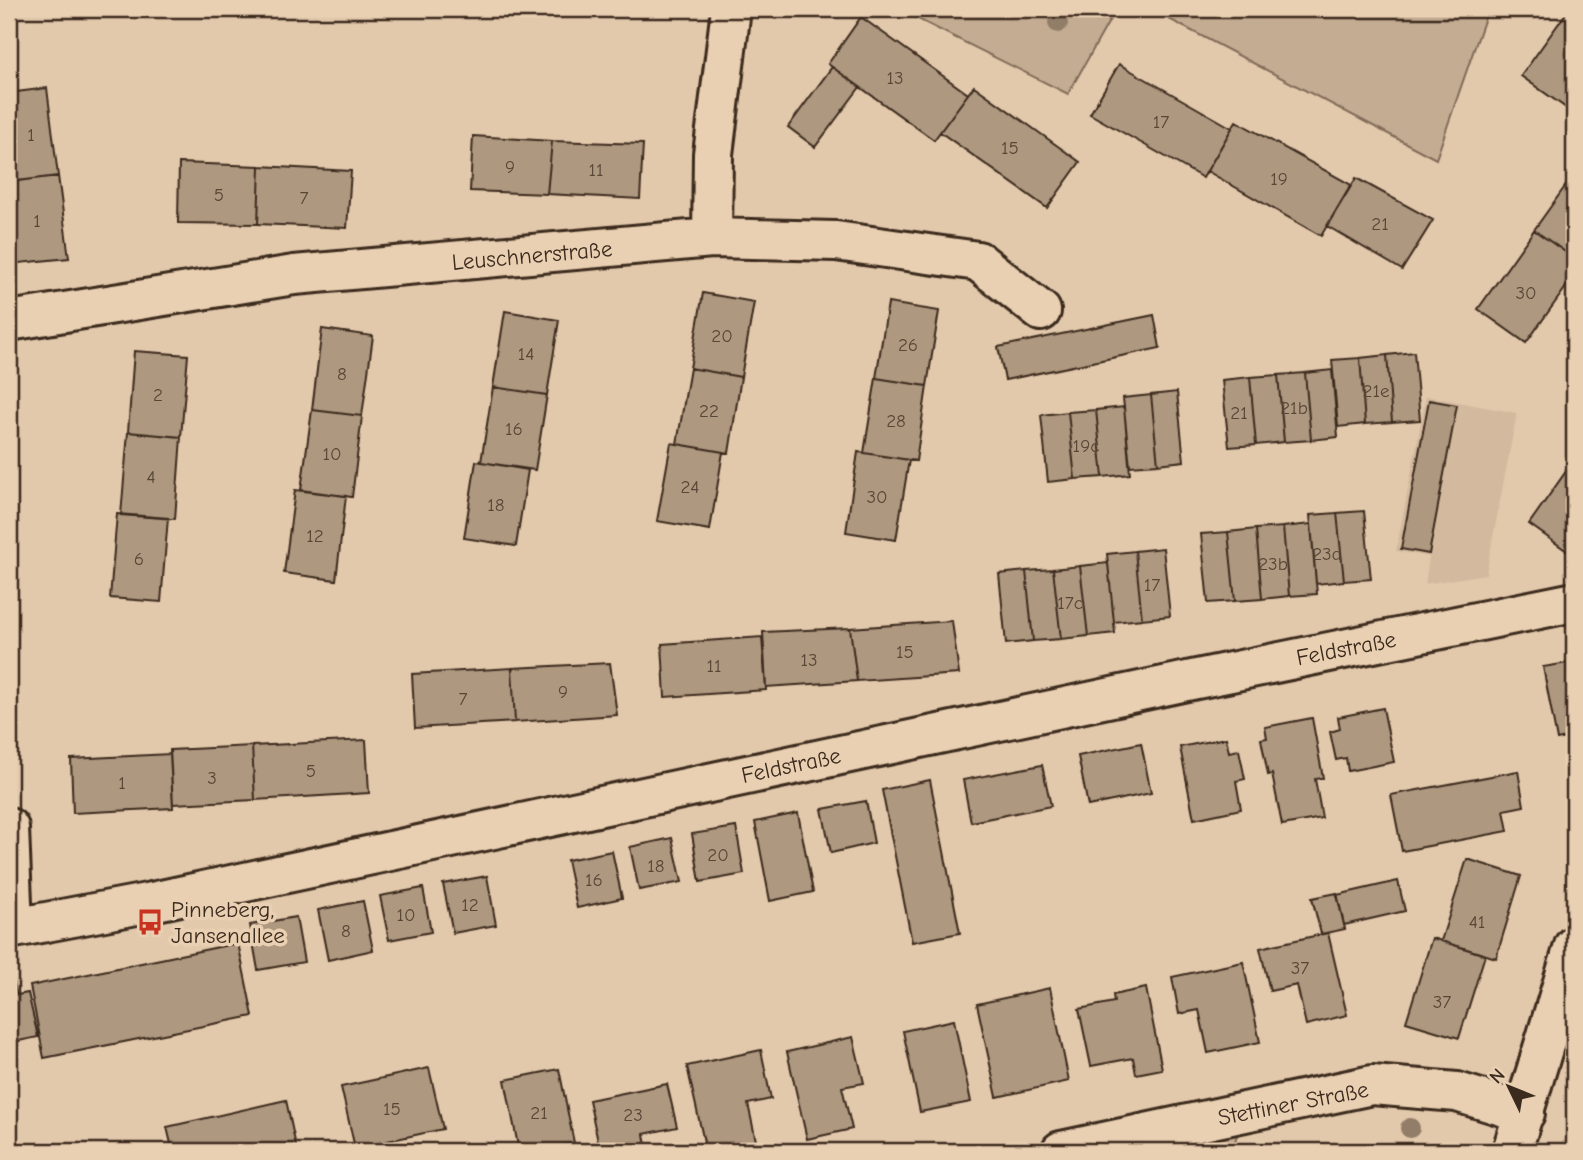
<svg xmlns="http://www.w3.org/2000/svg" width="1583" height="1160" font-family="'Comic Neue',sans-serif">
<rect width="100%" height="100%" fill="#e3c9ac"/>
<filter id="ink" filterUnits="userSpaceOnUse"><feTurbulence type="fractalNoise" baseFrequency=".0143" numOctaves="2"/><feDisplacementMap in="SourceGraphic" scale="14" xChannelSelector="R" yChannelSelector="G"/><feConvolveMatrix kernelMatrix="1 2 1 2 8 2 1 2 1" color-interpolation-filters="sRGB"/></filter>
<g filter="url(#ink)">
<path fill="#d3ba9f" d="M 1426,396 L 1517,413 L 1486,574 L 1425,584 L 1429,557 L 1396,551 Z"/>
<path fill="#c4ac92" stroke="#806b58" stroke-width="2" d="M 898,9 L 1116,9 L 1068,94 Z
M 1150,9 L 1488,9 L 1436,159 Z
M 1238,1132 L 1232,1151 L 1157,1151 Z"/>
<path fill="#af9880" stroke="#3b2a1e" stroke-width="2" d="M 1569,9 L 1574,9 L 1574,102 L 1569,110 L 1521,76 Z
M 861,17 L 968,94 L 934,140 L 828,64 Z
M 1119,64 L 1232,128 L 1203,178 L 1090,114 Z
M 832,67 L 860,87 L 815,147 L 788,127 Z
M 974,86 L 1080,162 L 1047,208 L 940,132 Z
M 47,88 L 58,176 L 9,182 L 9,93 Z
M 1236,121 L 1351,185 L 1321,236 L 1207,171 Z
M 473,136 L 552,141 L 547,194 L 470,191 Z
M 552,141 L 643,144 L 640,199 L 547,194 Z
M 179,163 L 260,166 L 258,224 L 178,223 Z
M 260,166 L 351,171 L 347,228 L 258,224 Z
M 1574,174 L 1574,258 L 1534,230 Z
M 58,176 L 69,258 L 9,264 L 9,182 Z
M 1356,178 L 1433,220 L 1402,270 L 1327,226 Z
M 1534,230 L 1574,258 L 1574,276 L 1526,343 L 1478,309 Z
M 703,293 L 754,302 L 741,377 L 690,368 Z
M 888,303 L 939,311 L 927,386 L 876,378 Z
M 505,311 L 559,320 L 547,395 L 493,387 Z
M 1154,315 L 1160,348 L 1005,380 L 998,347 Z
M 322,329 L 373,336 L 362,416 L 312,410 Z
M 134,351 L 188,355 L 181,437 L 128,432 Z
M 1414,352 L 1420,420 L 1392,422 L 1387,355 Z
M 1387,355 L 1392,422 L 1365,424 L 1360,358 Z
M 1360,358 L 1365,424 L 1338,427 L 1332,360 Z
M 690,368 L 741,377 L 729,453 L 677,444 Z
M 1332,370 L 1338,437 L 1311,440 L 1305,373 Z
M 1305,373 L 1311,440 L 1284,442 L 1278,375 Z
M 1278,375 L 1284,442 L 1256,445 L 1250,377 Z
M 1250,377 L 1256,445 L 1229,447 L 1222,380 Z
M 876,378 L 927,386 L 916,461 L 864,453 Z
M 493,387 L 547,395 L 535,470 L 481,462 Z
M 1177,392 L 1184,461 L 1158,464 L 1151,395 Z
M 1151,395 L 1158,464 L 1130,466 L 1123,398 Z
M 1429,400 L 1457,405 L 1429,554 L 1401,549 Z
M 1124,407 L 1130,474 L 1103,477 L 1096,410 Z
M 312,410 L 362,416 L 352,497 L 301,490 Z
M 1096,410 L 1103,477 L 1075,479 L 1068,412 Z
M 1068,412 L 1075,479 L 1048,482 L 1041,415 Z
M 128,432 L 181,437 L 175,519 L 121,515 Z
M 671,443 L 723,452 L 710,530 L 657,521 Z
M 858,452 L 909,460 L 896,540 L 846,532 Z
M 1574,460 L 1574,556 L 1529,524 Z
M 476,461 L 528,470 L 516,546 L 464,538 Z
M 295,490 L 346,496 L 336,580 L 284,573 Z
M 1364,511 L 1371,579 L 1344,581 L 1337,513 Z
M 1337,513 L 1344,581 L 1316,584 L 1310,515 Z
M 117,514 L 168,518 L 161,602 L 110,598 Z
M 1311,524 L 1317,594 L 1289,596 L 1283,527 Z
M 1283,527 L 1289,596 L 1262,599 L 1256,529 Z
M 1256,529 L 1262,599 L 1235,601 L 1228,532 Z
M 1228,532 L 1235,601 L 1208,603 L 1201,534 Z
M 1163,548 L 1170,616 L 1142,619 L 1135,551 Z
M 1135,551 L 1142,619 L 1114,622 L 1107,554 Z
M 1108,563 L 1115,633 L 1088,636 L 1080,566 Z
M 1080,566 L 1088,636 L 1061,639 L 1053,569 Z
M 1053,569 L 1061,639 L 1033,641 L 1026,571 Z
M 1026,571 L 1033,641 L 1006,644 L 999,574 Z
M 952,621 L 959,674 L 857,681 L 850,628 Z
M 850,628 L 857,681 L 766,687 L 763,632 Z
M 762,637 L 766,690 L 665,697 L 662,644 Z
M 1574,662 L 1574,736 L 1557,740 L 1543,667 Z
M 610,663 L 617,715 L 515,722 L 512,668 Z
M 512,668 L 515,722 L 415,728 L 412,674 Z
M 1383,708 L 1394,762 L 1348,771 L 1346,758 L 1336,760 L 1330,732 L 1340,729 L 1338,717 Z
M 1312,718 L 1323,778 L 1315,779 L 1322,818 L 1282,825 L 1272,774 L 1268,775 L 1261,739 L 1267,738 L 1265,727 Z
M 1226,738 L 1229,752 L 1239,750 L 1245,779 L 1236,781 L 1241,809 L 1194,819 L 1180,747 Z
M 366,740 L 369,793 L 255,800 L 252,746 Z
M 1141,743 L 1151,793 L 1088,806 L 1078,756 Z
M 252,746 L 255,800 L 173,804 L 170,750 Z
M 170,754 L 173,808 L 73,813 L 71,759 Z
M 1042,765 L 1051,806 L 971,822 L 963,780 Z
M 1518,771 L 1524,806 L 1504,810 L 1508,831 L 1402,851 L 1391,795 Z
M 930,780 L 960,933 L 912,942 L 882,790 Z
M 866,801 L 874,843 L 831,853 L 822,809 Z
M 798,813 L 813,892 L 770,901 L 755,822 Z
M 736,827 L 744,874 L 700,882 L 692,834 Z
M 672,838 L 682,882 L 639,890 L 630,847 Z
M 612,851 L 622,898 L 577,908 L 567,860 Z
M 1467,859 L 1521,876 L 1496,958 L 1441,941 Z
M 487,876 L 496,925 L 453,933 L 443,884 Z
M 1398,881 L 1405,911 L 1344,925 L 1337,895 Z
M 423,888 L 431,932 L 389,940 L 380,896 Z
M 1337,893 L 1345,929 L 1321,934 L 1312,898 Z
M 363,901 L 373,950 L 328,960 L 318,910 Z
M 296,917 L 304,962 L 258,970 L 250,925 Z
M 1328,933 L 1347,1015 L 1306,1025 L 1297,985 L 1270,991 L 1260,948 Z
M 1432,938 L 1485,955 L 1459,1038 L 1406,1022 Z
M 238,943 L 253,1016 L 44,1058 L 30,986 Z
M 1243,962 L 1260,1042 L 1208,1053 L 1199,1010 L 1179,1014 L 1172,977 Z
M 9,975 L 12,975 L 17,995 L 28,993 L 38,1037 L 9,1043 Z
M 1050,988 L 1069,1081 L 997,1097 L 977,1004 Z
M 1146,988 L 1162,1069 L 1136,1074 L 1133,1058 L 1091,1066 L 1079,1009 L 1114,1002 L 1113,995 Z
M 954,1020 L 971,1102 L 920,1112 L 903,1031 Z
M 853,1037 L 864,1083 L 842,1087 L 852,1129 L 807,1139 L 787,1052 Z
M 761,1050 L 771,1099 L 748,1104 L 758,1150 L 706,1151 L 687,1066 Z
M 429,1068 L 443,1129 L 355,1148 L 341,1087 Z
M 559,1069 L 574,1143 L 533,1151 L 519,1151 L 505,1080 Z
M 667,1084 L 677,1127 L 644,1134 L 647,1151 L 600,1151 L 589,1100 Z
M 286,1100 L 297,1151 L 171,1151 L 172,1148 L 167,1127 Z"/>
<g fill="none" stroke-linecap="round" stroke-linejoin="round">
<g stroke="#3b2a1e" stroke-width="44">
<path id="minor" d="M 712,238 L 713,154 L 731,9
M 9,321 L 294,275 L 712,238 L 836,241 L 978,261 L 1041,311
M 9,828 L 13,928
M 9,929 L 147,903 L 1187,681 L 1574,602
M 1061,1151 L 1372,1085 L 1457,1092 L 1525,1113
M 1512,1151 L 1574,946"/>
</g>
<use href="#minor" stroke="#ead0b2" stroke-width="38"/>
</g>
<g fill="#927d67">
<circle cx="1058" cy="23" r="10"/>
<circle cx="1410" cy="1128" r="10"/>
</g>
</g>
<defs>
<g id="bus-bare" transform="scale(2.1)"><path d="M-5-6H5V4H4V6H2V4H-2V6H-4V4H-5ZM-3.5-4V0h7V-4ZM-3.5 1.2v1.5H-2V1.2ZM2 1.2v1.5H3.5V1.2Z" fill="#c8321e" stroke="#ead0b2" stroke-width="2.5" paint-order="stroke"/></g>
</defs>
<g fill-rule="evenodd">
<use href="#bus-bare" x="150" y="922"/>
</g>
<g text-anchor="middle" stroke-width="7" stroke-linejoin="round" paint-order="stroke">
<g font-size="19" fill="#584636">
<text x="895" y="84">13</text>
<text x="1161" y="128">17</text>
<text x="31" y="141">1</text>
<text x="1010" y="154">15</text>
<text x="510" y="173">9</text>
<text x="596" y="176">11</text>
<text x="1279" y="185">19</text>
<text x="219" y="201">5</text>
<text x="304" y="204">7</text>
<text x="37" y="227">1</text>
<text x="1380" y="230">21</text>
<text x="1526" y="299">30</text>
<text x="722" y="342">20</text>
<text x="908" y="351">26</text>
<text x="526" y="360">14</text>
<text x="342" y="380">8</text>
<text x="1376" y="397">21e</text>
<text x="158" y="401">2</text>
<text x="1294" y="414">21b</text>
<text x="709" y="417">22</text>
<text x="1239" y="419">21</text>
<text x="896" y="427">28</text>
<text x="514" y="435">16</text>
<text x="1086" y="452">19c</text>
<text x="332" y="460">10</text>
<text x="151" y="483">4</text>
<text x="690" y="493">24</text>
<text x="877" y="503">30</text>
<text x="496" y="511">18</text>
<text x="315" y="542">12</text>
<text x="1327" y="560">23d</text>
<text x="139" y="565">6</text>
<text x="1273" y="570">23b</text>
<text x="1152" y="591">17</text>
<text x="1070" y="609">17c</text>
<text x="905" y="658">15</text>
<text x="809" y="666">13</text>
<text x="714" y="672">11</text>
<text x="563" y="698">9</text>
<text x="463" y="705">7</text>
<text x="311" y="777">5</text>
<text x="212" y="784">3</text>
<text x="122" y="789">1</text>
<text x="718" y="861">20</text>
<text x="656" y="872">18</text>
<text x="594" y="886">16</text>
<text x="470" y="911">12</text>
<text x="406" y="921">10</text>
<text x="1477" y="928">41</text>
<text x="346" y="937">8</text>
<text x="1300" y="974">37</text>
<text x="1442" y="1008">37</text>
<text x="392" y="1115">15</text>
<text x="539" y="1119">21</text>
<text x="633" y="1121">23</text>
</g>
<g font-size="23" fill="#3b2a1e" stroke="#ead0b2">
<text transform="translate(532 255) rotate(-5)" y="8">Leuschnerstraße</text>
<text transform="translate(1346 648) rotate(-11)" y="8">Feldstraße</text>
<text transform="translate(791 765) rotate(-12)" y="8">Feldstraße</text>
<text transform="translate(1293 1103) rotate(-11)" y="8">Stettiner Straße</text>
</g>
<g font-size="23" fill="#3b2a1e" stroke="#ead0b2" text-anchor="start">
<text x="171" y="917">Pinneberg,<tspan x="171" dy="26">Jansenallee</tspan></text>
</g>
</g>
<rect width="1583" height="1160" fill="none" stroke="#ead0b2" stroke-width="35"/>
<rect x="18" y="18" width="1548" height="1125" fill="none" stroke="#3b2a1e" stroke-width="2.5" filter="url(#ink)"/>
<g transform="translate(1509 1087) rotate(313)" stroke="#ead0b2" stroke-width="5" paint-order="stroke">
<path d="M0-5L12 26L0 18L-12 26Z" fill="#3b2a1e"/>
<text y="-10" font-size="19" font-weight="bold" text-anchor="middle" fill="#3b2a1e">N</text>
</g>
</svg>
